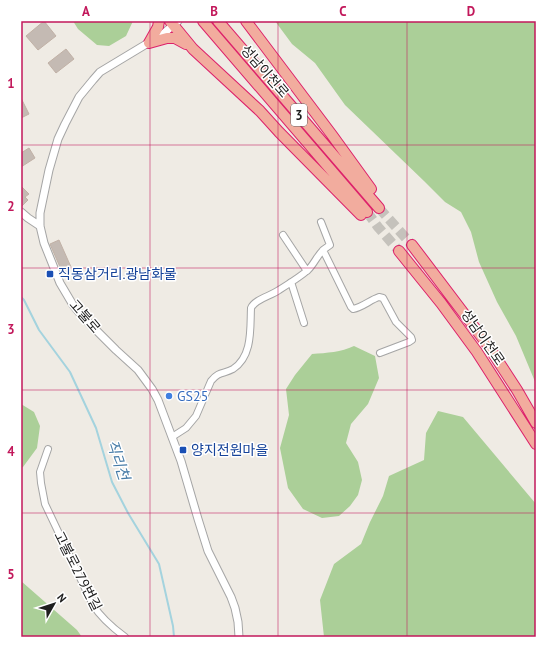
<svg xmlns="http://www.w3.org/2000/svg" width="557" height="658" font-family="'PT Sans','Noto Sans KR',sans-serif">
<rect width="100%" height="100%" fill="#efebe4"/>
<path fill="#abcf98" d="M 73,21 L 133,21 L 126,36 L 109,46 L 97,45 L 78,29 Z
M 275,21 L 536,21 L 536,384 L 516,336 L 497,302 L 479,262 L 471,232 L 461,212 L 445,202 L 424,181 L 345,105 L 315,63 L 292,44 Z
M 354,346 L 375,356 L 379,378 L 368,404 L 351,424 L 346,443 L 358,462 L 362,480 L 358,495 L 350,506 L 339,516 L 322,518 L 303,509 L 288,488 L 280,448 L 289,415 L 286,389 L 295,375 L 312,354 C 327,353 341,352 354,346 Z
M 21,404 L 34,412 L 40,426 L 37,448 L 23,467 L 21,468 Z
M 438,411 L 463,417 L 536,504 L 536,637 L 324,637 L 320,600 L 334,564 L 361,544 L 370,522 L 383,496 L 389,476 L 424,460 L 426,433 Z
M 21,581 L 77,630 L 82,637 L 21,637 Z"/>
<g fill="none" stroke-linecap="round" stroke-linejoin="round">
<path stroke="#a4d3de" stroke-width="2" d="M 21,297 L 24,300 L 39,330 L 70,372 L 96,428 L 112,482 L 128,513 L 159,564 L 173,626 L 174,637"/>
</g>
<path fill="#c4bab3" stroke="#c1b1a6" d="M 44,21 L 56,36 L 38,50 L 26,36 Z
M 66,49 L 74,59 L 56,73 L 48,63 Z
M 21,98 L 29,114 L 21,118 Z
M 29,148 L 35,158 L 21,167 L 21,153 Z
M 21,186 L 29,194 L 25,197 L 28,200 L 22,206 L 21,205 Z
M 59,240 L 71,267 L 68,268 L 70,271 L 63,274 L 50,244 Z"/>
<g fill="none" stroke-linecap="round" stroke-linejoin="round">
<path stroke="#c5c2bc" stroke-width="10" stroke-dasharray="10 5" stroke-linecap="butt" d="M 379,208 L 412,245
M 367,212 L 378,227 L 399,251"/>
<g stroke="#a5a5a5" stroke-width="8">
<path id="minor" d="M 321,222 L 330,245 L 323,250
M 283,235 L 307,271
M 291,282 L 304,323
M 172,437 L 186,428 L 196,416 L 211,381 C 219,371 224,374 233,369 C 253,356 250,328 251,308 C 255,299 271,296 279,290 C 287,285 301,276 308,270 C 314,264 317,256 323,250 L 351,307 L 353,309 C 363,307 370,300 379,297 L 383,298 L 396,322 L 411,337 L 412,340 L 409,342 L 380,353
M 48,449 L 40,472 L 41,483 L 45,504 L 93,605 C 101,618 113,628 125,637"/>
</g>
<g stroke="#a5a5a5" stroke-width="9">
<path id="tertiary" d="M 178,21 L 163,34 L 100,72 L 93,80 L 79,97 L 65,124 L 58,139 L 49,170 L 40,213 L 40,226 L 44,243 L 60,283 L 73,305 L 82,316 L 116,350 L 138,370 L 152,389 L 158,400 L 181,461 L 198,519 L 208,551 L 231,597 L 235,608 L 238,622 L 239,637
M 21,212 L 28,218 L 40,226"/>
</g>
<g stroke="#dd216b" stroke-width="12">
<path id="trunk" d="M 170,21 L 193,49 L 260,111 L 279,132 L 361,215
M 203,21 L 367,212
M 218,21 L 379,208
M 246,21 L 332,135 L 371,189
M 149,43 L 167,38 L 175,38 L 186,44
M 149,43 L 158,27 L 159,21
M 412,245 L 487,344 L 517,390 L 536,423
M 399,251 L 441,303 L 477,352 L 536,444"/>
</g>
<use href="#minor" stroke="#fff" stroke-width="6"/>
<use href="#tertiary" stroke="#fff" stroke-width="7"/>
<use href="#trunk" stroke="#f2ac9e" stroke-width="10"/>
</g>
<path fill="none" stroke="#c2185b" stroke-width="1" stroke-opacity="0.55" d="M 150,21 L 150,637M 278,21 L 278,637M 407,21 L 407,637M 21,145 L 536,145M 21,268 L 536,268M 21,390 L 536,390M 21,513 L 536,513"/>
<g fill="#1a4fb4" stroke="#fff" stroke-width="1.5">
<rect x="46" y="270" width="8" height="8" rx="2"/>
<rect x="179" y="446" width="8" height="8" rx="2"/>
</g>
<circle fill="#3f7fe0" stroke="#fff" stroke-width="1.5" cx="169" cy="396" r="4"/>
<g text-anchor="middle" stroke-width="3" stroke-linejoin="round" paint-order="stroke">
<rect fill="#fff" stroke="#626262" stroke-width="1" x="291" y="104" width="16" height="22" rx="3"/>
<g font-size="13" font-weight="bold" fill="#1e1e1e">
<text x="299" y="120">3</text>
</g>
<g font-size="14" fill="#1e1e1e" stroke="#fff">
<text transform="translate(265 71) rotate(49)" y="5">성남이천로</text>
<text transform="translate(85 316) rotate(49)" y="5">고불로</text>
<text transform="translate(483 337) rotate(55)" y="5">성남이천로</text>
<text transform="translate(78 571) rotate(63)" y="5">고불로279번길</text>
</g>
<g font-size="14" fill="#164399" stroke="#fff" text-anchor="start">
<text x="58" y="279">직동삼거리.광남화물</text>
<text x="191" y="455">양지전원마을</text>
</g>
<g font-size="14" fill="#366cbe" stroke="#fff" text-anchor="start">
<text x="177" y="401">GS25</text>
</g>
<g font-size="15" font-style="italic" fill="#467ba7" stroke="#fff">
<text transform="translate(118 460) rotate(72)" y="5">직리천</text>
</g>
</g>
<rect width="557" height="658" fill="none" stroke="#ffffff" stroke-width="44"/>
<g transform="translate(54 604) rotate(51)" stroke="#ffffff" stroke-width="3" paint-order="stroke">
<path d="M0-3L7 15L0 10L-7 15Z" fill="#1e1e1e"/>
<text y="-6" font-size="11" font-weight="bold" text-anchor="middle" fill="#1e1e1e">N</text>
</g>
<rect x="22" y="22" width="513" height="614" fill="none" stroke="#c2185b" stroke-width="1.5"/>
<g font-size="13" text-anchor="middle" font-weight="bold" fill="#c2185b">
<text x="86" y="16">A</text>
<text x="214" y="16">B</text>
<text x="343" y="16">C</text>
<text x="471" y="16">D</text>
<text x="11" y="88">1</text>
<text x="11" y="211">2</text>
<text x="11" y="334">3</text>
<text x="11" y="456">4</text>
<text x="11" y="579">5</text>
</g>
</svg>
